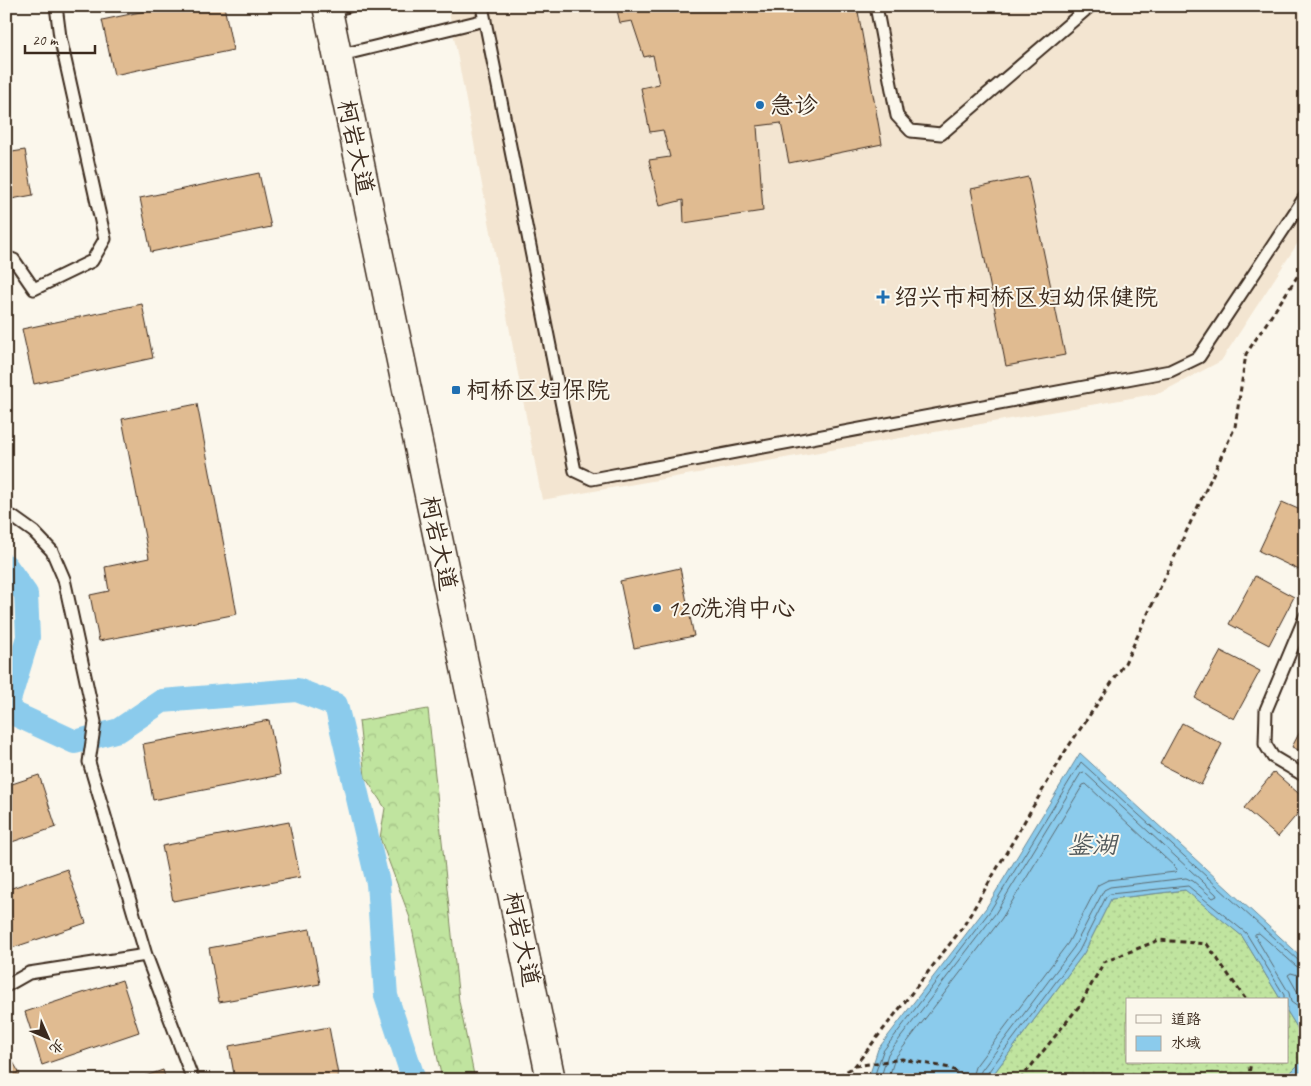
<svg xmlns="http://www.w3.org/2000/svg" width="1311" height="1086" font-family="Caveat,'LXGW WenKai TC',sans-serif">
<defs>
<pattern id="grass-dots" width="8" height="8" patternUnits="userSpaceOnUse" patternTransform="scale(1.25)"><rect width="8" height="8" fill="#c0e49f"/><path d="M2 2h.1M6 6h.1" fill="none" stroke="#a6c488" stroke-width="1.8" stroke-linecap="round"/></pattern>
<pattern id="forest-crowns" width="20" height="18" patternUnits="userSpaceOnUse" patternTransform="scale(1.25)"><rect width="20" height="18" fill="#c0e49f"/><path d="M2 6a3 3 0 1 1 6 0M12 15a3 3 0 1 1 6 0" fill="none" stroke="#a6c488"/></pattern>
</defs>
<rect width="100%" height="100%" fill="#fbf7ec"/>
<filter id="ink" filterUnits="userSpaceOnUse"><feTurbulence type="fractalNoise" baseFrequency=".02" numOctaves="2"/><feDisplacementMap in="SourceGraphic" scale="10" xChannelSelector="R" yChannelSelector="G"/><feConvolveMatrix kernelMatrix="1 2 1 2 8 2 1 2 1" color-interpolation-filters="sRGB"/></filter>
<g filter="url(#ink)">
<path fill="#f3e5d1" d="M 448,6 L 1305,6 L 1305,232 L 1221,361 L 1160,393 L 542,500 Z"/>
<path fill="url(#grass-dots)" stroke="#7e875e" d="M 1186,890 L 1242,936 L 1281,1000 L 1127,1000 L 1127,1062 L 1287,1062 L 1287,1011 L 1305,1040 L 1305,1058 L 1283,1080 L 989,1080 L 1084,953 L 1111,899 Z"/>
<path fill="url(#forest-crowns)" stroke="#7e875e" d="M 428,709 L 459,1001 L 475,1080 L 442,1080 L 410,918 L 380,838 L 385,808 L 365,777 L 359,721 Z"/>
<path fill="#8bcbec" stroke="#6b8b9a" d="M 1080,753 L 1305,960 L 1305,1040 L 1287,1011 L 1287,1000 L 1281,1000 L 1242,936 L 1185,890 L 1111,899 L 1084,953 L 989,1080 L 868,1080 L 878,1049 L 986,908 Z
M 1305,1058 L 1305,1080 L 1283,1080 Z"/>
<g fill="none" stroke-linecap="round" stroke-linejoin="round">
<path stroke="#5b6a70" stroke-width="1" d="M 1305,969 L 1296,966 L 1259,933 L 1255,934 L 1255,936 L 1289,993 L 1291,1002 L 1298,1007 L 1305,1018
M 1305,977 L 1291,973 L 1288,975 L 1297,991 L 1299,998 L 1305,1004
M 873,1080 L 883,1051 L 990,911 L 1081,762 L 1299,961 L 1305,963
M 880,1080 L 888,1054 L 995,914 L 1081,773 L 1084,772 L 1216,894 L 1217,896 L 1213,898 L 1193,881 L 1186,878 L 1110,887 L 1104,890 L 1074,947 L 981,1071 L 979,1080
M 888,1080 L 895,1058 L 1002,918 L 1083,785 L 1086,784 L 1176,868 L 1177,870 L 1175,872 L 1108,880 L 1098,885 L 1068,943 L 975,1067 L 971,1080
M 985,1080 L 986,1075 L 1079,951 L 1106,897 L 1110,894 L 1188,886 L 1246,933 L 1284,995 L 1284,1000"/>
<path stroke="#8bcbec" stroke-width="24" d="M 6,566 L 26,594 L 28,637 L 6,710
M 6,710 L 75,742 L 119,730 L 162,701 L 297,690 L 336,705 L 378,883 L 386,996 L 414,1080"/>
</g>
<path fill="#e0bb91" stroke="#3b2a1e" d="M 169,6 L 224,6 L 233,50 L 114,75 L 102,20 Z
M 616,6 L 857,6 L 882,144 L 789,163 L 781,123 L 757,126 L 763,211 L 684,223 L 683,200 L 660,206 L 649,160 L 670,157 L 663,130 L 650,132 L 641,88 L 659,84 L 653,55 L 644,57 L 632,21 L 620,23 Z
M 25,150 L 33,195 L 6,200 L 6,153 Z
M 259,173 L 271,227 L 151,252 L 140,198 Z
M 1028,177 L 1065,355 L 1006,366 L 971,189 Z
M 142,304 L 153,358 L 34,384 L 22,329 Z
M 197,404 L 237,614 L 99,641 L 90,595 L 109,591 L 105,567 L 149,558 L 122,419 Z
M 1282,502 L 1305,512 L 1305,558 L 1299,570 L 1259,551 Z
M 680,568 L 694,636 L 634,648 L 620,581 Z
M 1255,576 L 1294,597 L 1269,645 L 1229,624 Z
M 1221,651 L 1260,671 L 1234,719 L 1195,698 Z
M 269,720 L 280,775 L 153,800 L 143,744 Z
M 1305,722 L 1305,753 L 1292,747 Z
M 1182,723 L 1222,744 L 1201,785 L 1160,764 Z
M 1274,772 L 1305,799 L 1305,805 L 1278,837 L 1244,808 Z
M 39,775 L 56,827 L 6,844 L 6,786 Z
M 289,822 L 300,877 L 173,901 L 162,846 Z
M 67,869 L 86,923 L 6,950 L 6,890 Z
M 310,929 L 320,984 L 219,1002 L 209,948 Z
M 122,980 L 139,1032 L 42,1065 L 25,1012 Z
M 329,1027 L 339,1080 L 235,1080 L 229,1046 Z
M 6,1050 L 20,1074 L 10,1080 L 6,1080 Z
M 163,1070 L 166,1080 L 134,1080 Z"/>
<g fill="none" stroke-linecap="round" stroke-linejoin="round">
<g stroke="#3b2a1e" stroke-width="15">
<path id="lane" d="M 482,6 L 575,471 L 592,479 L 1170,371 L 1199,357 L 1305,197
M 876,6 L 897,116 L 911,131 L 941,134 L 1090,6
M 328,11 L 349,6
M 337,56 L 485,20
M 6,257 L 14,260 L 34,289 L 92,261 L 105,239 L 60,37 L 56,6
M 6,515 L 13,517 L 34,532 L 52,551 L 64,579 L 95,722 L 89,762 L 146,955 L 193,1080
M 1305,617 L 1266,710 L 1265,744 L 1273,757 L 1305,776
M 6,986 L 29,973 L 146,955"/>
</g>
<g stroke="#3b2a1e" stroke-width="31">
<path id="secondary" d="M 327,6 L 551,1080"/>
</g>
<path stroke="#3b2a1e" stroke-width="3" stroke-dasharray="5 4" stroke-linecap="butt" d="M 855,1066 L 902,1059 L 950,1068 L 971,1080
M 831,1080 L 854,1067 L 963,927 L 1066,750 L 1125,663 L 1235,427 L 1246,354 L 1305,265
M 1020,1080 L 1080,1005 L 1104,962 L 1159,940 L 1207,944 L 1246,1000
M 1248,1080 L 1251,1062"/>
<use href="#lane" stroke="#fbf7ec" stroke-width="11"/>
<use href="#secondary" stroke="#fbf7ec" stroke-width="28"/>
</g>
</g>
<g fill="#1f6fb2" stroke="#fbf7ec" stroke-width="2">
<circle cx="760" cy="105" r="5"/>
<path d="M880.5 289.5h5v5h5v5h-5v5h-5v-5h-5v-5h5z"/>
<rect x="451" y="385" width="10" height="10" rx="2.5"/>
<circle cx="657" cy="608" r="5"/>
</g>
<g text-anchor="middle" stroke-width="4" stroke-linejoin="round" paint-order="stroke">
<g font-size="24" fill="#3b2a1e" stroke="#fbf7ec" text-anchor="start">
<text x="770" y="113">急诊</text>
<text x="894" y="305">绍兴市柯桥区妇幼保健院</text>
<text x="466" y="398">柯桥区妇保院</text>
<text x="667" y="616">120洗消中心</text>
</g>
<g font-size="24" fill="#3b2a1e" stroke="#fbf7ec">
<text transform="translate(356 147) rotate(78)" y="8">柯岩大道</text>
<text transform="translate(439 543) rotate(78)" y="8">柯岩大道</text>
<text transform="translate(522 939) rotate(78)" y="8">柯岩大道</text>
</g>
<g font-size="25" font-style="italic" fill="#535a5c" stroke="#fbf7ec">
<text x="1092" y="853">鉴湖</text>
</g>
</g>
<rect width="1311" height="1086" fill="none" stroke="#fbf7ec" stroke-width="25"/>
<rect x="12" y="12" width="1286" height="1061" fill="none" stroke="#3b2a1e" stroke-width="2" filter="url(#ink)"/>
<rect x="1126" y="998" width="162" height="65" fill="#fbf7ec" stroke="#aea59a"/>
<rect x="1136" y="1015" width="25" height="8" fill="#fbf7ec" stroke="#aea59a"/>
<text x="1171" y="1024" font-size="15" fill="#3b2a1e">道路</text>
<rect x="1136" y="1036" width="25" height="15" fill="#8bcbec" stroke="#aea59a"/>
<text x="1171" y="1048" font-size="15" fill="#3b2a1e">水域</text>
<g transform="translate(48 1038) rotate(135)" stroke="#fbf7ec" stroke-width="4" paint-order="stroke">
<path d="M0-4L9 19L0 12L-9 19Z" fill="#3b2a1e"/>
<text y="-8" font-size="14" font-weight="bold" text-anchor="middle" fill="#3b2a1e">北</text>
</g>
<path d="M25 45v8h70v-8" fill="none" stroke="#3b2a1e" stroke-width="2.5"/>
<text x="32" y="45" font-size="15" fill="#3b2a1e" stroke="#fbf7ec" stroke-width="4" paint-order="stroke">20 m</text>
</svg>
